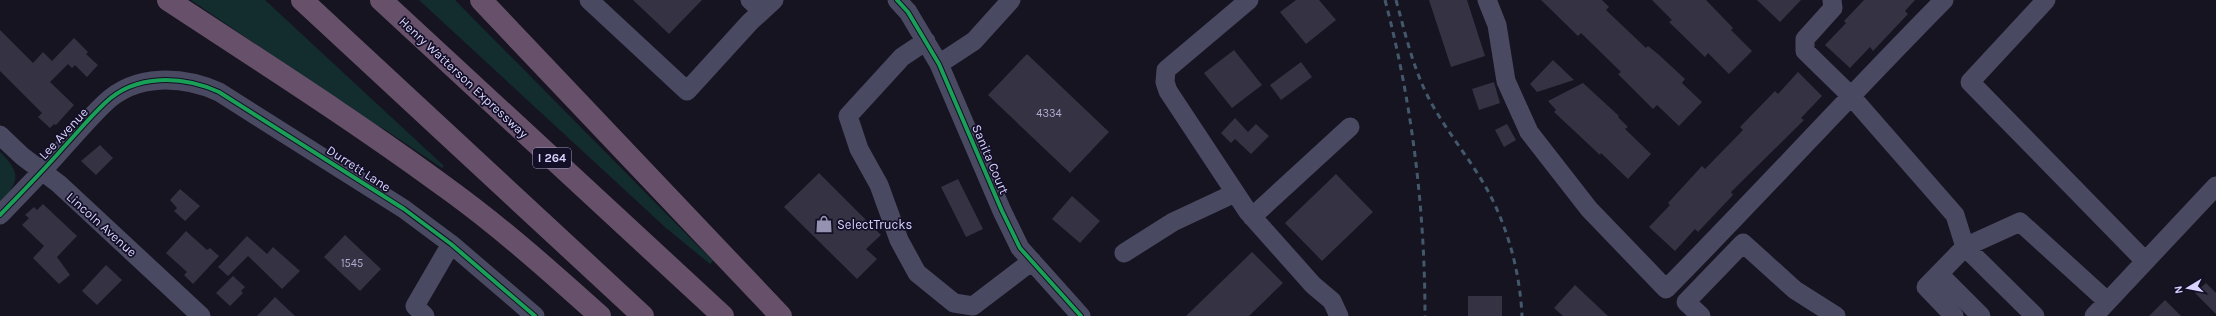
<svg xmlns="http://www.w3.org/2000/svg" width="2216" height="316" font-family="Karla,sans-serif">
<rect width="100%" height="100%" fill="#161421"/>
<path fill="#132c2d" d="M 191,0 L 265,0 L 444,166 L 442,168 L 384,129 L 368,121 Z
M 419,0 L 455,0 L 713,261 L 710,264 L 666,228 Z
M 0,152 C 23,174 18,182 0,204 Z"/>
<path fill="#343243" d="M 633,0 L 702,0 L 669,34 Z
M 1296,0 L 1319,0 L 1336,20 L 1306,44 L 1280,12 Z
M 1429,0 L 1467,0 L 1485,56 L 1451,67 Z
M 1541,0 L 1602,0 L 1609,7 L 1606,10 L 1646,48 L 1648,46 L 1658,54 L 1685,79 L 1682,83 L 1702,102 L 1679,126 L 1657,105 L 1653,109 L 1618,74 L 1621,72 L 1581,33 L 1578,36 Z
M 1652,0 L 1706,0 L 1733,28 L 1731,30 L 1752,51 L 1729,74 L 1708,53 L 1705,57 L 1669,22 L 1672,20 Z
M 1757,0 L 1801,0 L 1780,22 Z
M 1864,0 L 1915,0 L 1905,11 L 1908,14 L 1873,51 L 1870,47 L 1850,68 L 1825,45 L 1846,23 L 1844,21 Z
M 0,30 L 33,63 L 43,52 L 52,61 L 74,38 L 88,52 L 86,54 L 98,65 L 87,77 L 75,65 L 72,68 L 68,64 L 50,82 L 74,105 L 56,125 L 54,124 L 50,128 L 38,117 L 42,113 L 0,71 Z
M 1234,50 L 1262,85 L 1232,108 L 1204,73 Z
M 1027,54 L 1109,132 L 1070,173 L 988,95 Z
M 1553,60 L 1574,80 L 1537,92 L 1530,84 Z
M 1301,62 L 1312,77 L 1281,100 L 1270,85 Z
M 1798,72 L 1822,96 L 1801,118 L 1804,120 L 1731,192 L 1733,195 L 1698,232 L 1695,229 L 1675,251 L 1649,227 L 1670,205 L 1668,203 L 1702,166 L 1705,169 L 1743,130 L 1740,127 L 1775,91 L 1778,94 Z
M 1494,82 L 1500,103 L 1479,110 L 1472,89 Z
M 1583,83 L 1619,116 L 1618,117 L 1628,127 L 1625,129 L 1651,154 L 1628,179 L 1601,153 L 1600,155 L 1554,112 L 1556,110 L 1548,101 Z
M 1235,118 L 1248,132 L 1256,124 L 1269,136 L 1251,154 L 1235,139 L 1231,143 L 1221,133 Z
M 1507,124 L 1516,140 L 1504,147 L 1495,130 Z
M 100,145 L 113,158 L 96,175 L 81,161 Z
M 819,173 L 881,235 L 866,249 L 877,259 L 857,279 L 784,207 Z
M 1336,174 L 1373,212 L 1322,261 L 1285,223 Z
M 958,179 L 983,229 L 966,237 L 941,187 Z
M 180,189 L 200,206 L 185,221 L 174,211 L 177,208 L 170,200 Z
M 1072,196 L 1100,221 L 1080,243 L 1052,219 Z
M 43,204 L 77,236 L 57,257 L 70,275 L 59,284 L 33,258 L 44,246 L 22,225 L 29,218 L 25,215 L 34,207 L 37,210 Z
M 186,231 L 207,250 L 210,248 L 219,256 L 193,284 L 184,275 L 187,272 L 166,253 Z
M 345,235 L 381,269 L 360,291 L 324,257 Z
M 247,236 L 267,254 L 273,247 L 300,271 L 282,289 L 248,256 L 228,276 L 218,267 Z
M 1252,252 L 1283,283 L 1249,316 L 1186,316 Z
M 106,265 L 122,280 L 97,305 L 82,291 Z
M 233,276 L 245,287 L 241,291 L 243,293 L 230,306 L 216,293 Z
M 2206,283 L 2216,293 L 2216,314 L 2195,293 Z
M 1575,285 L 1608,316 L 1563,316 L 1554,308 Z
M 1468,296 L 1502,296 L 1502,316 L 1468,316 Z
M 275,297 L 295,316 L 257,316 Z
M 2165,300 L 2181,316 L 2149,316 Z"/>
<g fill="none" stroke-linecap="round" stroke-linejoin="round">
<path stroke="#4a4962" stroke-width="19" d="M 589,0 L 687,91 L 750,22 L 774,0
M 750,0 L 762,11
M 897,0 L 908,12 L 939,64 L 1002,211 L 1020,248 L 1081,316
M 1249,0 L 1166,70 L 1165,82 L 1168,91 L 1248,212 L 1313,285 L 1332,301 L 1339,316
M 1487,0 L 1497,25 L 1506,81 L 1529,132 L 1589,209 L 1666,289 C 1760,194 1850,95 1944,0
M 1832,0 L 1833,8 L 1805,39 L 1805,51 L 1850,95 L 1955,215 L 1965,247 L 2020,222 L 2107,301
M 2046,0 L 1970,82 L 2145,261
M 926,41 L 902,57 L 848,116 L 859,149 L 879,185 L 899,240 L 917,273 L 954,303 L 973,306 L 1032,261
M 939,64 L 974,41 L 1011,0
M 0,135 L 22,156 L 59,184 L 201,316
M 0,215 C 21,193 43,171 63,148 C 77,133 90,117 105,103 C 136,73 183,76 219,92 L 404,209 L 451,244 L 535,316
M 1252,217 L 1350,127
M 1124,253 L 1173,222 L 1235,193
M 1939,274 L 1981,316
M 425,316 L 415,306 L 451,244
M 1701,316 L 1686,302 L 1743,243 L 1795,290 L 1836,316
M 1954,316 L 1926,287 L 1965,247 L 2035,316
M 2094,316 L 2216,186"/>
<path stroke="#67516a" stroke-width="22" d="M 168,0 C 264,63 360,124 452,192 C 504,230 552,273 600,316
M 302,0 L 643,316
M 381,0 L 723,316
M 481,0 L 781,316"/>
<path stroke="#43596b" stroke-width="3" stroke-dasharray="6 5" stroke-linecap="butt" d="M 1385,0 C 1412,102 1425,210 1425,316
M 1396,0 C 1406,36 1414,73 1433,106 C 1450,136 1473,163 1489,193 C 1509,231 1520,274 1522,316"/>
<g stroke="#130f26" stroke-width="6">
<path id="cycleway" d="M 897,0 L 908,12 L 939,64 L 1002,211 L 1020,248 L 1081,316
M 0,215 C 21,193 43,171 63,148 C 77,133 90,117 105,103 C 136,73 183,76 219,92 L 404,209 L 451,244 L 535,316"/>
</g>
<use href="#cycleway" stroke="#1a9f57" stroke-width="4"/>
</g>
<defs>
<g id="shop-bare" transform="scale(1.38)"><path d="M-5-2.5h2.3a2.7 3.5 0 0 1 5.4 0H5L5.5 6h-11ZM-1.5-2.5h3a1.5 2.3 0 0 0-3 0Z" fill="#9591b1" stroke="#130f26" stroke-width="2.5" paint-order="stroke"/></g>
</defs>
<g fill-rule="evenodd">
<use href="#shop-bare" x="824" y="224"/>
</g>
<g text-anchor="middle" stroke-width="3.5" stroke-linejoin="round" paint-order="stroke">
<g font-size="11" fill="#b0acd0">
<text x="1049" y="117">4334</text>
<text x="352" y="267">1545</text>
</g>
<rect fill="#130f26" stroke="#9e99be" stroke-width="1" x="533" y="148" width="38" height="20" rx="3"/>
<g font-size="12" font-weight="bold" fill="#d9d4ff">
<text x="552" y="162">I 264</text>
</g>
<g font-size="13" fill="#d9d4ff" stroke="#130f26">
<text transform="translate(464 77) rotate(43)" y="5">Henry Watterson Expressway</text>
<text transform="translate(63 133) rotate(-47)" y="5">Lee Avenue</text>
<text transform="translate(991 159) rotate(67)" y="5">Sanita Court</text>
<text transform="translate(359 168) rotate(33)" y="5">Durrett Lane</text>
<text transform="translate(102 224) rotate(42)" y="5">Lincoln Avenue</text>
</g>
<g font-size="13" fill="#d9d4ff" stroke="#130f26" text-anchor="start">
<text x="837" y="229">SelectTrucks</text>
</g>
</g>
<g transform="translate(2188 288) rotate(260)" stroke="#130f26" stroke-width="3" paint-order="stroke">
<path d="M0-3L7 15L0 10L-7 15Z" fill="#d9d4ff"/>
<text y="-6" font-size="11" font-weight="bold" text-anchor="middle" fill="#d9d4ff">N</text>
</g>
</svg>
